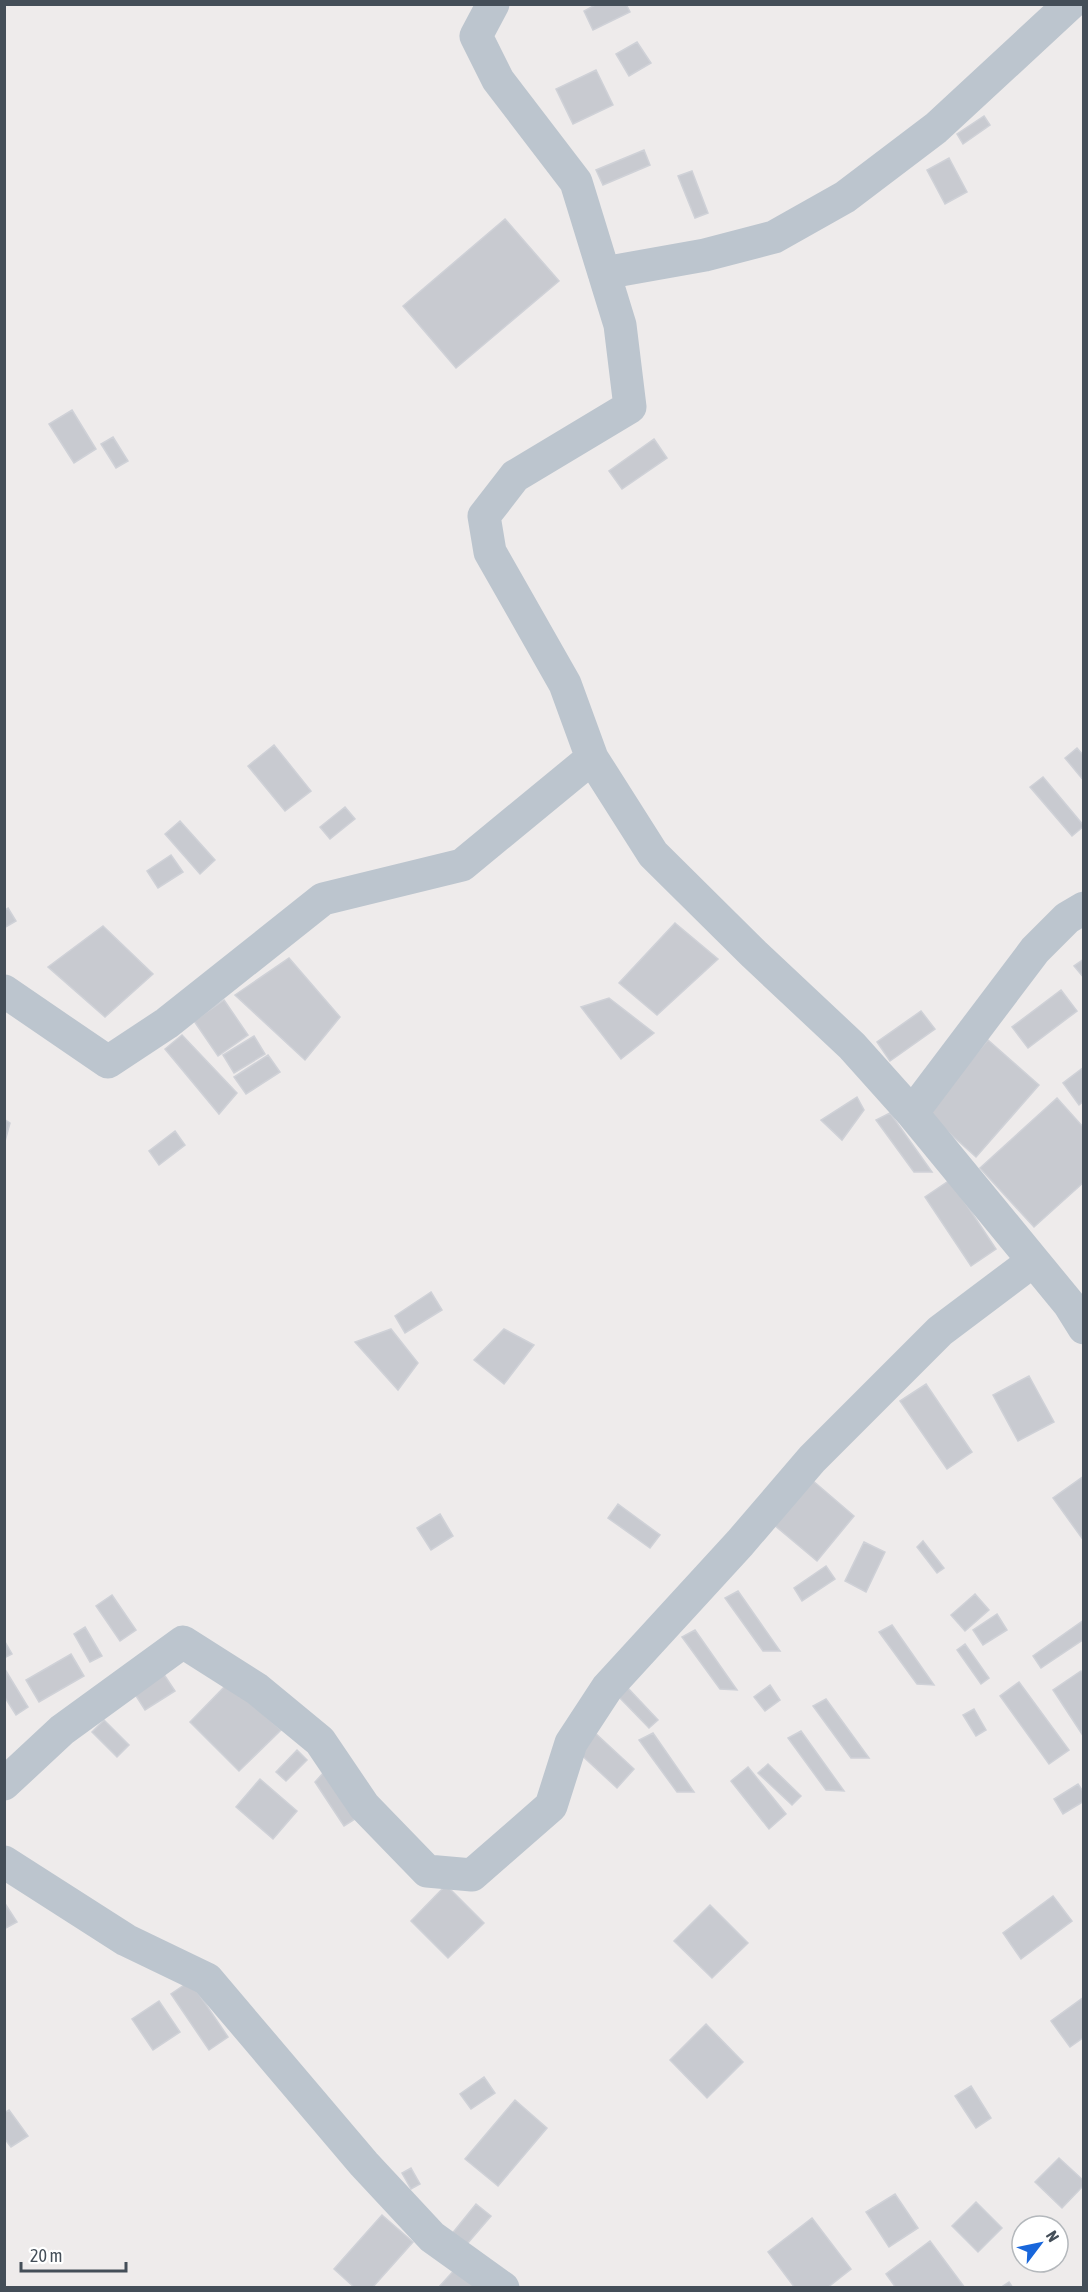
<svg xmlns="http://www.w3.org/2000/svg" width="1088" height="2292" font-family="'Asap Condensed',sans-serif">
<rect width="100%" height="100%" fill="#eeebeb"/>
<path fill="#c8cad0" stroke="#cfd1d7" stroke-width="1.5" d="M 597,4 L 626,4 L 630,12 L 593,30 L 584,11 Z
M 637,42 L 651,63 L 629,76 L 616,54 Z
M 596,70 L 613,105 L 573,124 L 556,89 Z
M 984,116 L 990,125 L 963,144 L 957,134 Z
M 644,150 L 650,165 L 603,185 L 596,170 Z
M 949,158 L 967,192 L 945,204 L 927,170 Z
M 692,171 L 708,213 L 695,218 L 678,176 Z
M 505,219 L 559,281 L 456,368 L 403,306 Z
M 72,410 L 96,449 L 74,463 L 49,424 Z
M 113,437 L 128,461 L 116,468 L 101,444 Z
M 654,439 L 667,458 L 622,489 L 609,471 Z
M 274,745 L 311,791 L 285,811 L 248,766 Z
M 1077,748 L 1084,756 L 1084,781 L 1065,758 Z
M 1043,777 L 1084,826 L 1072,836 L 1030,787 Z
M 345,807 L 355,819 L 330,839 L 320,827 Z
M 180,821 L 215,860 L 200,874 L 165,834 Z
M 171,855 L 183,872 L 158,888 L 147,871 Z
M 8,908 L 16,921 L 4,928 L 4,911 Z
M 675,923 L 718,959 L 657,1015 L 619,983 Z
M 103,926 L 153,974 L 105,1017 L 48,967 Z
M 289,958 L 340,1017 L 305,1060 L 235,995 Z
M 1084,959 L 1084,978 L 1074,966 Z
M 1061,990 L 1077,1011 L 1028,1048 L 1012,1027 Z
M 609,998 L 654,1033 L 621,1059 L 581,1007 Z
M 224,1000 L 248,1035 L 218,1056 L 194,1021 Z
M 921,1011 L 935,1029 L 890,1061 L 877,1042 Z
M 182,1035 L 237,1093 L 219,1114 L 165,1049 Z
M 254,1036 L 265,1054 L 234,1073 L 223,1055 Z
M 988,1040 L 1039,1085 L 976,1157 L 926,1112 Z
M 268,1055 L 280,1072 L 246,1094 L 234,1077 Z
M 1084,1067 L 1084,1101 L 1079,1105 L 1063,1083 Z
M 857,1097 L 864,1110 L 842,1140 L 821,1120 Z
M 1057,1098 L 1084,1128 L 1084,1182 L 1034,1227 L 980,1168 Z
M 890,1113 L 932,1172 L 914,1172 L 876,1120 Z
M 4,1119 L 10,1123 L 4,1145 Z
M 175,1131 L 185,1145 L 159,1165 L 149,1151 Z
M 950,1180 L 996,1249 L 971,1266 L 925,1197 Z
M 431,1292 L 442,1310 L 405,1333 L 395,1316 Z
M 391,1329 L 418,1363 L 398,1390 L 355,1342 Z
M 504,1329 L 534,1345 L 504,1384 L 474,1360 Z
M 1029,1376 L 1054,1422 L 1018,1441 L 993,1395 Z
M 926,1384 L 972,1452 L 947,1469 L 900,1401 Z
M 805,1474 L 854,1516 L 817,1561 L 767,1519 Z
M 1084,1476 L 1084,1541 L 1053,1498 Z
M 618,1504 L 660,1535 L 650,1548 L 608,1518 Z
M 440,1514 L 453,1536 L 431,1550 L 417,1528 Z
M 923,1541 L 944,1568 L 937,1573 L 917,1547 Z
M 864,1542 L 885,1552 L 866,1592 L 845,1581 Z
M 826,1566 L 835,1579 L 802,1601 L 794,1588 Z
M 738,1591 L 780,1651 L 763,1651 L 725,1598 Z
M 975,1594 L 989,1610 L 965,1631 L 951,1615 Z
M 112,1595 L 136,1630 L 120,1641 L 96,1606 Z
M 997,1614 L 1007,1630 L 983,1645 L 973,1630 Z
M 1084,1620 L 1084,1639 L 1041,1668 L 1033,1656 Z
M 892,1625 L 934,1685 L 917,1684 L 879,1632 Z
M 85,1627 L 102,1656 L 90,1662 L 74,1634 Z
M 695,1630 L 737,1690 L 720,1689 L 682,1637 Z
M 4,1640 L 12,1654 L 4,1658 Z
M 965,1644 L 989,1678 L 981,1684 L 957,1650 Z
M 71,1654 L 84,1676 L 39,1702 L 26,1680 Z
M 161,1670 L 175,1691 L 145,1710 L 131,1688 Z
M 6,1671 L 28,1707 L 16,1715 L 4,1696 Z
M 1081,1671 L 1084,1674 L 1082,1734 L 1053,1690 Z
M 1019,1682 L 1069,1750 L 1049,1764 L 1000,1696 Z
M 228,1683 L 281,1730 L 239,1771 L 190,1722 Z
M 770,1685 L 780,1700 L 765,1711 L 754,1697 Z
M 626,1686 L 658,1720 L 649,1728 L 617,1695 Z
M 826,1699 L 869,1758 L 851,1758 L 813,1706 Z
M 974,1709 L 986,1730 L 976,1736 L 963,1715 Z
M 104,1720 L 129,1745 L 117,1757 L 92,1732 Z
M 593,1731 L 634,1769 L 617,1788 L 576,1750 Z
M 801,1731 L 844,1791 L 826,1790 L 788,1738 Z
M 653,1733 L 694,1792 L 677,1792 L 639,1740 Z
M 297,1750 L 307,1760 L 286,1781 L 276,1772 Z
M 768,1764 L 801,1796 L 792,1805 L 758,1773 Z
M 748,1767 L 786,1814 L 769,1829 L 731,1781 Z
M 325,1771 L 355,1819 L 344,1826 L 315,1782 Z
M 260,1779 L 297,1811 L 273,1839 L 236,1807 Z
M 1078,1784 L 1084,1793 L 1084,1801 L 1063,1814 L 1054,1799 Z
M 446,1885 L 484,1923 L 448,1958 L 411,1921 Z
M 1053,1896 L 1072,1921 L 1021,1959 L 1003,1933 Z
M 4,1902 L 17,1922 L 4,1929 Z
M 710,1905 L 748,1943 L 712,1978 L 674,1941 Z
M 190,1981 L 228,2037 L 209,2050 L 171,1994 Z
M 1084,1997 L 1084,2037 L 1070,2047 L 1051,2021 Z
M 159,2001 L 180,2032 L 153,2050 L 132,2019 Z
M 706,2024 L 743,2062 L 707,2098 L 670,2060 Z
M 484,2077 L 495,2093 L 471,2109 L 460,2094 Z
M 971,2086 L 991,2118 L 976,2128 L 955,2096 Z
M 515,2100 L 547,2128 L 498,2186 L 465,2159 Z
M 9,2110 L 28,2136 L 11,2147 L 4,2138 L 4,2113 Z
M 1059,2158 L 1084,2181 L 1084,2185 L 1062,2208 L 1035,2182 Z
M 411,2168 L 420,2184 L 411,2189 L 402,2173 Z
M 895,2194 L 918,2228 L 889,2247 L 866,2212 Z
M 976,2202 L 1002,2228 L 978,2252 L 952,2226 Z
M 476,2204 L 491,2216 L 461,2251 L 447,2240 Z
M 382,2215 L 413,2242 L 372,2288 L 355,2288 L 334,2269 Z
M 812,2218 L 851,2269 L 827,2288 L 795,2288 L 768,2252 Z
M 930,2241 L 965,2288 L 896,2288 L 886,2274 Z
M 457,2267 L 480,2288 L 438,2288 Z
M 1009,2282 L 1013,2288 L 1000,2288 Z"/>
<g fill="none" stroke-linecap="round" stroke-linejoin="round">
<path stroke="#bcc5ce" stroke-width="33" d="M 493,4 L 476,36 L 498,80 L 576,182 L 620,325 L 630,407 L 515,476 L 484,516 L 490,552 L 565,684 L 592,758 L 653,854 L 754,954 L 852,1046 L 912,1113 L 1069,1304 L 1084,1328
M 604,273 L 705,255 L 774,237 L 845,197 L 936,128 L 1070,4
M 4,991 L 108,1062 L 167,1023 L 323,899 L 462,865 L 592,758
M 912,1113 L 1035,950 L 1067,918 L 1084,908
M 4,1784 L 62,1730 L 183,1642 L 257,1689 L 320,1741 L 364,1806 L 427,1871 L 472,1875 L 551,1806 L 571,1743 L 607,1688 L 740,1543 L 812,1459 L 940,1331 L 1033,1261
M 4,1862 L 126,1940 L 207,1979 L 364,2164 L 432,2237 L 503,2288"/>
</g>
<rect width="1088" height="2292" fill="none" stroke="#444e58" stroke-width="12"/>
<g transform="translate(1040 2244) rotate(58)"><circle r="28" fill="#ffffff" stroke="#b4b8bc" stroke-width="1.5"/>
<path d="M0-4.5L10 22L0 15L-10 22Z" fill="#1866db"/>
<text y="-9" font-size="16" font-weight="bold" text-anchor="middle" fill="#444e58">N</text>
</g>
<path d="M21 2262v9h105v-9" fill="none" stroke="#444e58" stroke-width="3"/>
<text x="30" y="2262" font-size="18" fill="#444e58" stroke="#ffffff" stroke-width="4.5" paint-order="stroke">20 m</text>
</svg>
